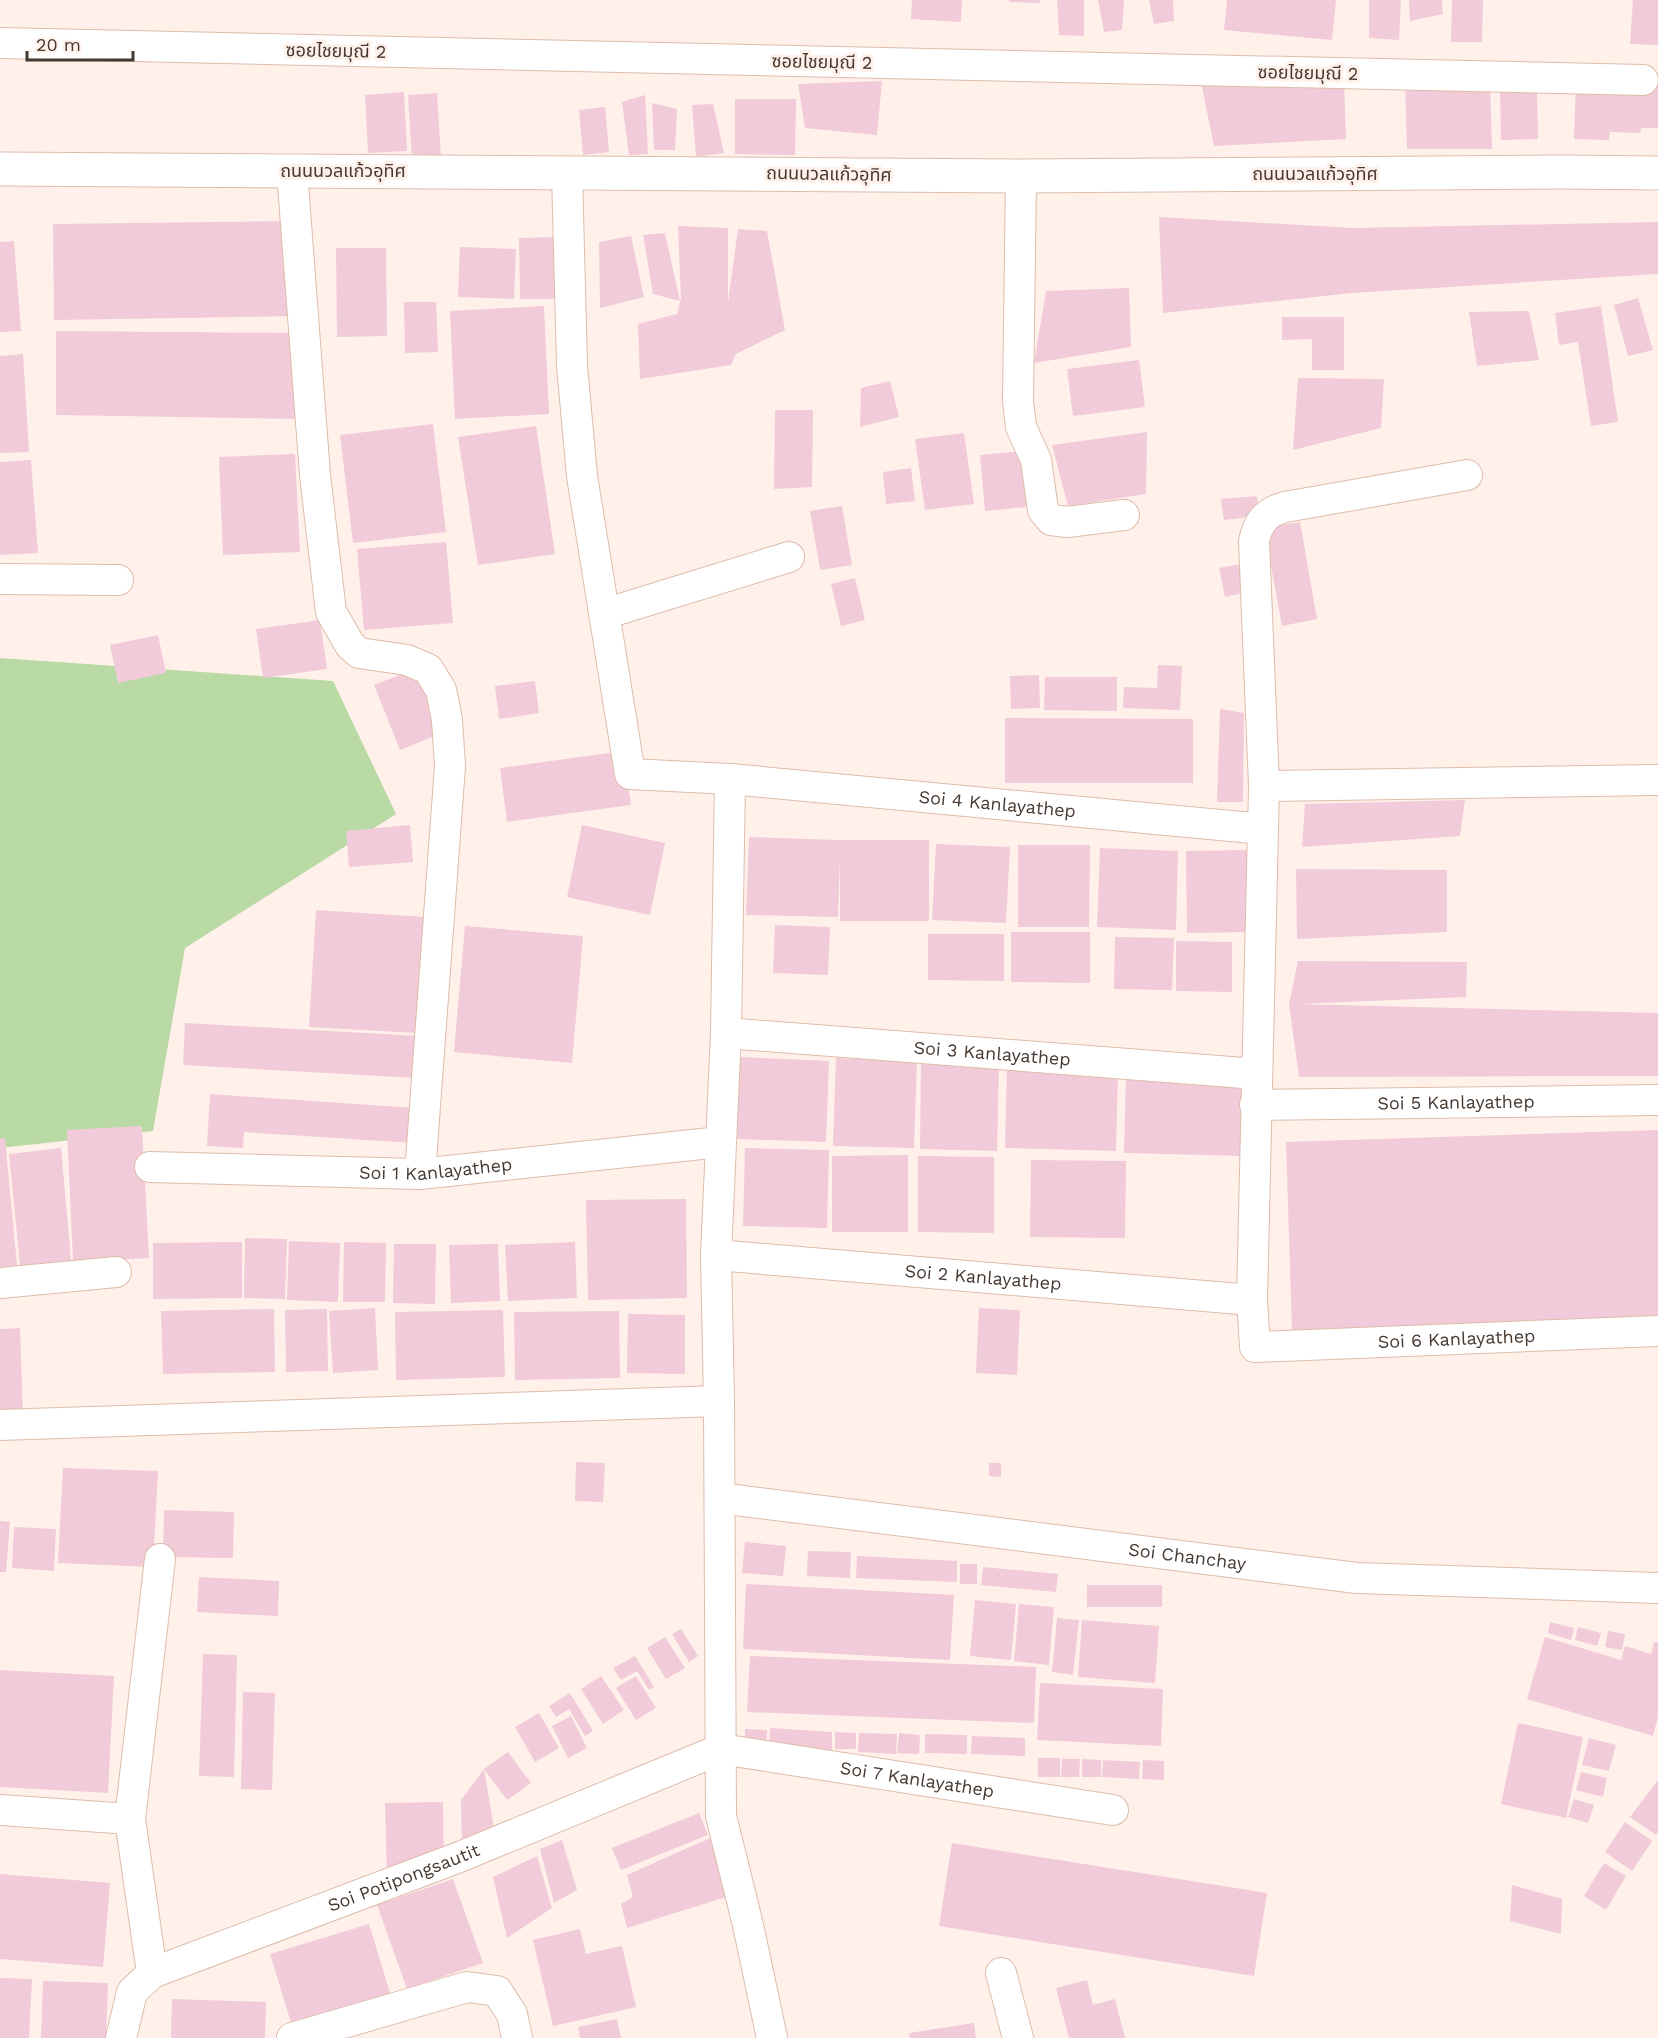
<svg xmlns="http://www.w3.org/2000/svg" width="1658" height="2038" font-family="'Work Sans','Noto Sans Thai',sans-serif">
<rect width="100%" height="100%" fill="#fff1e9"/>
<path fill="#b9d9a5" d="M 0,658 L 333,681 L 396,814 L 185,948 L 153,1131 L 0,1148 Z"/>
<path fill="#f1cbd9" d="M 912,0 L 962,0 L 961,22 L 911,19 Z
M 1009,0 L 1040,0 L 1040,3 L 1009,2 Z
M 1057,0 L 1084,0 L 1084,36 L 1059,35 Z
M 1098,0 L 1124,0 L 1122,30 L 1104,32 Z
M 1149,0 L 1173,0 L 1174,21 L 1154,24 Z
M 1227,0 L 1336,0 L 1332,40 L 1224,30 Z
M 1369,0 L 1401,0 L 1399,40 L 1369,38 Z
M 1409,0 L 1442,0 L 1443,14 L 1410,21 Z
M 1452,0 L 1483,0 L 1482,42 L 1451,42 Z
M 1633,0 L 1658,0 L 1658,45 L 1630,44 Z
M 1200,77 L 1344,82 L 1346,139 L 1214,146 Z
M 1576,80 L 1658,83 L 1658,128 L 1641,128 L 1640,133 L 1610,132 L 1609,140 L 1574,139 Z
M 882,81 L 877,135 L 805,128 L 798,84 Z
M 1405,81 L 1490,82 L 1492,149 L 1407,149 Z
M 1537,90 L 1538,139 L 1501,140 L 1500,91 Z
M 404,92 L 407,151 L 368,153 L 365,95 Z
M 437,93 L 441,158 L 412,160 L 408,95 Z
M 645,95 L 648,154 L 629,155 L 622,102 Z
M 735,99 L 796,99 L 795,155 L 735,154 Z
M 652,103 L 677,109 L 675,150 L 654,150 Z
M 713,104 L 724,153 L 696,157 L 692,105 Z
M 605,107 L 609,152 L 583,155 L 579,110 Z
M 1159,217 L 1353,228 L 1658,222 L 1658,274 L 1352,293 L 1163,313 Z
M 294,221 L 295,316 L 54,320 L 53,224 Z
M 678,226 L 728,228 L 728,302 L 738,229 L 767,231 L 785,330 L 736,354 L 731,365 L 640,379 L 638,324 L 677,314 L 681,298 Z
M 665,233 L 680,301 L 653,294 L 643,235 Z
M 631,236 L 644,297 L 600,308 L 599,242 Z
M 557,237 L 557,299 L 520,299 L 519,238 Z
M 14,241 L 21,331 L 0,332 L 0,242 Z
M 460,247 L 516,249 L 514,299 L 458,297 Z
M 336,248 L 386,248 L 387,336 L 337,337 Z
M 1129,288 L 1131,347 L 1034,363 L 1046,291 Z
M 1638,298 L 1653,350 L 1628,356 L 1614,305 Z
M 404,302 L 436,302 L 438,352 L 405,353 Z
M 544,306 L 549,414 L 455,419 L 450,311 Z
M 1601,306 L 1618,422 L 1591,426 L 1578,342 L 1559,345 L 1555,313 Z
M 1529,311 L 1539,360 L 1477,366 L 1469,312 Z
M 1282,317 L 1344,317 L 1344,370 L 1312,370 L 1312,339 L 1282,340 Z
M 56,331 L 301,333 L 300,419 L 56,415 Z
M 23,354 L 29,452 L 0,453 L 0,356 Z
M 1139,360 L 1145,407 L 1073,416 L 1067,369 Z
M 1298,378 L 1384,379 L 1381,428 L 1293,450 Z
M 890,381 L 899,417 L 860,427 L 861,388 Z
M 775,410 L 813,410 L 812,487 L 774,489 Z
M 433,424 L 446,532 L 353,543 L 340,435 Z
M 536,426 L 555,554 L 478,565 L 458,437 Z
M 1147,432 L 1146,494 L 1068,506 L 1052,445 Z
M 964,433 L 974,504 L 925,510 L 915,439 Z
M 1022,451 L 1027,507 L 985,511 L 980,455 Z
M 295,454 L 300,552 L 223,555 L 219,457 Z
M 31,460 L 38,553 L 0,555 L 0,462 Z
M 911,468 L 915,501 L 886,504 L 883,472 Z
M 1257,496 L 1259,516 L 1224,520 L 1221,499 Z
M 842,506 L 852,565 L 820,570 L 810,511 Z
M 1300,522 L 1317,619 L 1282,626 L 1264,528 Z
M 446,542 L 453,623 L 364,630 L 357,549 Z
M 1241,564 L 1247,592 L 1225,597 L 1219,568 Z
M 855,578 L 865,620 L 841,626 L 831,584 Z
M 320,620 L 327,669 L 263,678 L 256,629 Z
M 158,635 L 166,673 L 118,683 L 110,645 Z
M 1158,665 L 1182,666 L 1180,710 L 1123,708 L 1124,687 L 1157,688 Z
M 417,668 L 442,733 L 400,750 L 374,685 Z
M 1039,675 L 1040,708 L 1011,709 L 1010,676 Z
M 1045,677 L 1117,677 L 1117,711 L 1044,710 Z
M 535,681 L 539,713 L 499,719 L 495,686 Z
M 1220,709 L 1244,713 L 1243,802 L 1217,802 Z
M 1005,718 L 1193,719 L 1193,783 L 1005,783 Z
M 623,751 L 631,805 L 507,822 L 500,768 Z
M 1465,800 L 1460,836 L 1302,847 L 1305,804 Z
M 410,825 L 413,862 L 349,867 L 346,831 Z
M 582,825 L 665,843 L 650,915 L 567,897 Z
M 749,837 L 840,840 L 929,840 L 929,921 L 840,921 L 840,858 L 838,917 L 746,915 Z
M 936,844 L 1010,847 L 1006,923 L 932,920 Z
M 1018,845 L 1090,845 L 1089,927 L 1018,927 Z
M 1100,848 L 1178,851 L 1176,930 L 1097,927 Z
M 1253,850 L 1253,932 L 1187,933 L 1186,851 Z
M 1296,869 L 1447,870 L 1447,932 L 1297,939 Z
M 316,910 L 424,917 L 417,1033 L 309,1027 Z
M 775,925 L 830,927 L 828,975 L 773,973 Z
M 465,926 L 583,936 L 572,1063 L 454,1052 Z
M 1011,932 L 1090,932 L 1090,983 L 1011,982 Z
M 928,934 L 1004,934 L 1004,981 L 928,980 Z
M 1115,937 L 1174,938 L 1172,990 L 1114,989 Z
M 1176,941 L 1232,942 L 1232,992 L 1176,991 Z
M 1298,961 L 1467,962 L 1466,997 L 1298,1004 L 1658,1013 L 1658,1076 L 1299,1077 L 1289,1004 Z
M 185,1023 L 419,1036 L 416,1078 L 183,1065 Z
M 740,1057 L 829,1061 L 826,1142 L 737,1139 Z
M 836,1058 L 917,1061 L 914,1148 L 833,1146 Z
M 921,1062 L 999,1064 L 997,1151 L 920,1149 Z
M 1007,1067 L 1118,1070 L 1116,1151 L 1005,1148 Z
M 1126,1074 L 1246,1076 L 1244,1156 L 1124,1153 Z
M 210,1094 L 415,1108 L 413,1143 L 244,1132 L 243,1148 L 207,1146 Z
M 142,1126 L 149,1258 L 73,1262 L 67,1130 Z
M 1658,1130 L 1658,1318 L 1292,1330 L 1286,1142 Z
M 5,1138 L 18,1275 L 0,1277 L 0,1139 Z
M 61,1148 L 72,1270 L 21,1275 L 9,1154 Z
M 745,1148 L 829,1150 L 827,1228 L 743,1226 Z
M 908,1155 L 908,1232 L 832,1232 L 832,1156 Z
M 918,1156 L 994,1157 L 994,1233 L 918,1232 Z
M 1031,1160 L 1126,1161 L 1125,1238 L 1030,1237 Z
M 686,1199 L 687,1298 L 588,1300 L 586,1200 Z
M 245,1238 L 287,1239 L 285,1299 L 244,1298 Z
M 289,1241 L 340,1243 L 338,1302 L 287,1300 Z
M 242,1242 L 242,1298 L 153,1299 L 153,1243 Z
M 344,1242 L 386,1243 L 385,1302 L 343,1302 Z
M 575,1242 L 577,1298 L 508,1301 L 505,1245 Z
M 394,1244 L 436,1244 L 435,1304 L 393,1303 Z
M 498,1244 L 500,1301 L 451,1303 L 449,1245 Z
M 375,1308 L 378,1370 L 333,1373 L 329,1311 Z
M 979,1308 L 1020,1310 L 1017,1375 L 976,1373 Z
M 274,1309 L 275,1372 L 163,1374 L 161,1311 Z
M 327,1309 L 328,1371 L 286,1372 L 285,1310 Z
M 503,1310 L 505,1377 L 396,1380 L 395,1312 Z
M 619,1311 L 620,1378 L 515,1380 L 514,1312 Z
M 628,1314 L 685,1315 L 685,1374 L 627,1373 Z
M 20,1328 L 23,1418 L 0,1418 L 0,1329 Z
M 576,1462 L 605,1463 L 603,1502 L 575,1501 Z
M 989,1463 L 1001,1463 L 1001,1477 L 989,1476 Z
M 63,1468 L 158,1471 L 153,1567 L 58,1563 Z
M 164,1510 L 234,1512 L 233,1558 L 163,1557 Z
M 0,1521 L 10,1522 L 6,1572 L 0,1572 Z
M 14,1527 L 56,1529 L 54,1571 L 12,1568 Z
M 745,1542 L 786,1546 L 783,1576 L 742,1573 Z
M 808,1551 L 851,1552 L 850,1578 L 807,1576 Z
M 857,1556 L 957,1561 L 957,1582 L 856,1578 Z
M 960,1564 L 977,1564 L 977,1584 L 960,1584 Z
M 983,1567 L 1058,1574 L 1056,1592 L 981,1585 Z
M 199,1577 L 279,1581 L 278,1616 L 197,1612 Z
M 746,1584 L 954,1595 L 950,1660 L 743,1649 Z
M 1087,1585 L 1162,1585 L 1162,1607 L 1087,1607 Z
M 975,1600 L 1016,1604 L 1011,1660 L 970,1656 Z
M 1019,1604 L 1054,1607 L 1049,1665 L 1014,1661 Z
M 1057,1618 L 1079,1620 L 1073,1675 L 1052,1672 Z
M 1082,1620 L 1159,1626 L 1155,1683 L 1078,1677 Z
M 1550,1622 L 1574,1628 L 1571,1640 L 1548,1633 Z
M 1578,1627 L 1601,1633 L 1597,1646 L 1575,1640 Z
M 681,1629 L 698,1656 L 689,1662 L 672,1634 Z
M 1608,1631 L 1625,1634 L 1622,1650 L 1605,1647 Z
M 665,1637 L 685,1668 L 666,1679 L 647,1648 Z
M 1545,1637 L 1621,1660 L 1625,1646 L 1651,1654 L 1654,1642 L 1658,1643 L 1658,1717 L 1653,1736 L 1527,1699 Z
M 203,1654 L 237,1655 L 234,1777 L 199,1776 Z
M 635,1656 L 654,1687 L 649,1690 L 637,1671 L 621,1680 L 613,1668 Z
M 750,1656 L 1036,1667 L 1034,1723 L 747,1712 Z
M 0,1670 L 114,1676 L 108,1793 L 0,1787 Z
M 601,1676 L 624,1710 L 603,1724 L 581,1689 Z
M 636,1676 L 656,1708 L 636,1720 L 616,1688 Z
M 1040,1683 L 1163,1689 L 1161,1746 L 1037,1740 Z
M 243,1692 L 275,1693 L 272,1790 L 241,1789 Z
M 570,1693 L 593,1731 L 585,1736 L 569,1709 L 556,1717 L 549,1706 Z
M 539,1713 L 559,1748 L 535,1762 L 515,1727 Z
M 571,1716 L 587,1748 L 568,1758 L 552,1726 Z
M 1518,1723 L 1583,1737 L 1566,1818 L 1501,1804 Z
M 770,1728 L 832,1732 L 832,1751 L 769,1747 Z
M 745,1729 L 767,1730 L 766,1749 L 745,1748 Z
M 835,1732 L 856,1733 L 856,1749 L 835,1749 Z
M 859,1733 L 897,1734 L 896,1754 L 858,1752 Z
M 899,1733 L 920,1735 L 919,1754 L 897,1753 Z
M 925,1734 L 967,1735 L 967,1754 L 925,1753 Z
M 972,1736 L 1025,1738 L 1025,1756 L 971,1754 Z
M 1589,1738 L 1616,1745 L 1609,1771 L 1582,1765 Z
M 508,1752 L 531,1783 L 507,1800 L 484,1769 Z
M 1038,1758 L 1060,1758 L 1060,1777 L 1038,1777 Z
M 1062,1759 L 1080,1759 L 1079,1777 L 1061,1777 Z
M 1082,1759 L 1101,1760 L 1101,1777 L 1082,1777 Z
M 1103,1760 L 1140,1762 L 1139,1779 L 1102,1777 Z
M 1143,1760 L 1164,1761 L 1164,1780 L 1142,1779 Z
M 484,1769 L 496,1841 L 462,1852 L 461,1800 Z
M 1581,1772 L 1607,1778 L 1603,1797 L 1576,1790 Z
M 1658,1780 L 1658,1832 L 1656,1835 L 1630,1817 Z
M 1574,1799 L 1594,1805 L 1588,1823 L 1568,1817 Z
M 443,1802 L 444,1875 L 387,1876 L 385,1803 Z
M 699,1813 L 708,1835 L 621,1870 L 612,1848 Z
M 1625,1822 L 1652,1841 L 1632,1871 L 1605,1852 Z
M 710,1838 L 726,1897 L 627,1928 L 621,1904 L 633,1897 L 627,1875 Z
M 562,1840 L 577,1890 L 554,1903 L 540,1849 Z
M 952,1843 L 1267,1893 L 1254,1976 L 939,1926 Z
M 537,1856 L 552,1908 L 507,1938 L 493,1877 Z
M 1604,1863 L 1626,1876 L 1606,1910 L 1584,1896 Z
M 0,1874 L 110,1883 L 103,1967 L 0,1959 Z
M 453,1879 L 483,1963 L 407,1989 L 377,1905 Z
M 1512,1885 L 1562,1899 L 1561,1934 L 1510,1921 Z
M 369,1924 L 391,1996 L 292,2026 L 270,1954 Z
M 580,1929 L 586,1954 L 622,1946 L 636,2007 L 553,2026 L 533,1940 Z
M 0,1978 L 32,1979 L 29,2038 L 0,2038 Z
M 1087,1980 L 1093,2005 L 1115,1999 L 1125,2038 L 1069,2038 L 1056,1988 Z
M 43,1981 L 108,1983 L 106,2038 L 41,2038 Z
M 172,1999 L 266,2002 L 265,2038 L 171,2038 Z
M 617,2019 L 621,2038 L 580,2038 L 578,2027 Z
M 974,2023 L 976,2038 L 910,2038 L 909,2033 Z"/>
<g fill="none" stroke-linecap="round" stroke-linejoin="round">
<g stroke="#debcaa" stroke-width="32">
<g id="street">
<path d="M 0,43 L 1643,80"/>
<path d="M 292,171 L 315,475 L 331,612 L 350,645 L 359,653 L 407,660 L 428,669 L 441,690 L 447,720 L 450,766 L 420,1174"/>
<path id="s1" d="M 567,172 L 572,366 L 582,476 L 630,774 L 730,779 L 1263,829"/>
<path d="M 1021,176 L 1018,401 L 1021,427 L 1036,460 L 1043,510 L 1051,520 L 1067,522 L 1124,515"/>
<path id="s2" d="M 1467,475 L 1285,507 C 1266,512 1258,522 1254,541 L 1264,786 L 1252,1300 L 1255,1347 L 1658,1331"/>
<path d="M 0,579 L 118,580"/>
<path d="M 604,614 L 789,557"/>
<path d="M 730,779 L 726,1033 L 716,1255 L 719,1401 L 721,1816 L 748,1925 L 772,2038"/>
<path d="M 1264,786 L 1658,780"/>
<path id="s3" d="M 726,1033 L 1257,1074"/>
<path id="s4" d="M 1255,1105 L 1658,1100"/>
<path id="s5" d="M 150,1167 L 420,1174 L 720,1142"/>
<path id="s6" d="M 716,1255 L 1252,1300"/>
<path d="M 0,1283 L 116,1272"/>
<path d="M 0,1425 L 719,1401"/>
<path id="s7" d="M 720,1498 L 1357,1578 L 1658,1588"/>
<path d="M 0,1810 L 130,1819 L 152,1973"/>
<path d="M 130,1819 L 160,1559"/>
<path d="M 1001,1973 L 1018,2038"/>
<path id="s8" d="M 121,2038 L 132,1992 L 152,1973 L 457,1858 L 721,1749 L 1113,1810"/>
<path d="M 292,2038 L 467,1987 L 497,1991 L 512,2014 L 517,2038"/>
</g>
</g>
<g stroke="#debcaa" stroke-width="35">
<path id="secondary" d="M 0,169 L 1021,176 L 1562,172 L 1658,173"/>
</g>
<use href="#street" stroke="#fff" stroke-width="30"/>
<use href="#secondary" stroke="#fff" stroke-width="33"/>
</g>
<g text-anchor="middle" stroke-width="6" stroke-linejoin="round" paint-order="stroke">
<g font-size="18" fill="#463931" stroke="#fff1e9">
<text transform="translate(336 51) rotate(1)" y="6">ซอยไชยมุณี 2</text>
<text transform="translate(822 62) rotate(1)" y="6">ซอยไชยมุณี 2</text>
<text transform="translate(1308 73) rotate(1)" y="6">ซอยไชยมุณี 2</text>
<text x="343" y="177">ถนนนวลแก้วอุทิศ</text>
<text transform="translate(829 174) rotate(1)" y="6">ถนนนวลแก้วอุทิศ</text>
<text x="1315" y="180">ถนนนวลแก้วอุทิศ</text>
<text dy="6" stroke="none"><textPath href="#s1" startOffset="975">Soi 4 Kanlayathep</textPath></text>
<text dy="6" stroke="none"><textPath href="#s3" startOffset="267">Soi 3 Kanlayathep</textPath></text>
<text dy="6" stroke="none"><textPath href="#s4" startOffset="201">Soi 5 Kanlayathep</textPath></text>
<text dy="6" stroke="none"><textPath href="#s5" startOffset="286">Soi 1 Kanlayathep</textPath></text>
<text dy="6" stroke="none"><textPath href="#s6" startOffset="268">Soi 2 Kanlayathep</textPath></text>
<text dy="6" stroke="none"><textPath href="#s2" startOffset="1242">Soi 6 Kanlayathep</textPath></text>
<text dy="6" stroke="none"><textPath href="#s7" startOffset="471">Soi Chanchay</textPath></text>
<text dy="6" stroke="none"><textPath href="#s8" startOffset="885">Soi 7 Kanlayathep</textPath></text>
<text dy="6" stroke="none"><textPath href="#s8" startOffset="344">Soi Potipongsautit</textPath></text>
</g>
</g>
<path d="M27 51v9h106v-9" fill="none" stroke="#463931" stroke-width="3"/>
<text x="36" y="51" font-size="18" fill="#463931" stroke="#fff1e9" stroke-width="4.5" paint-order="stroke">20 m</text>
</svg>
